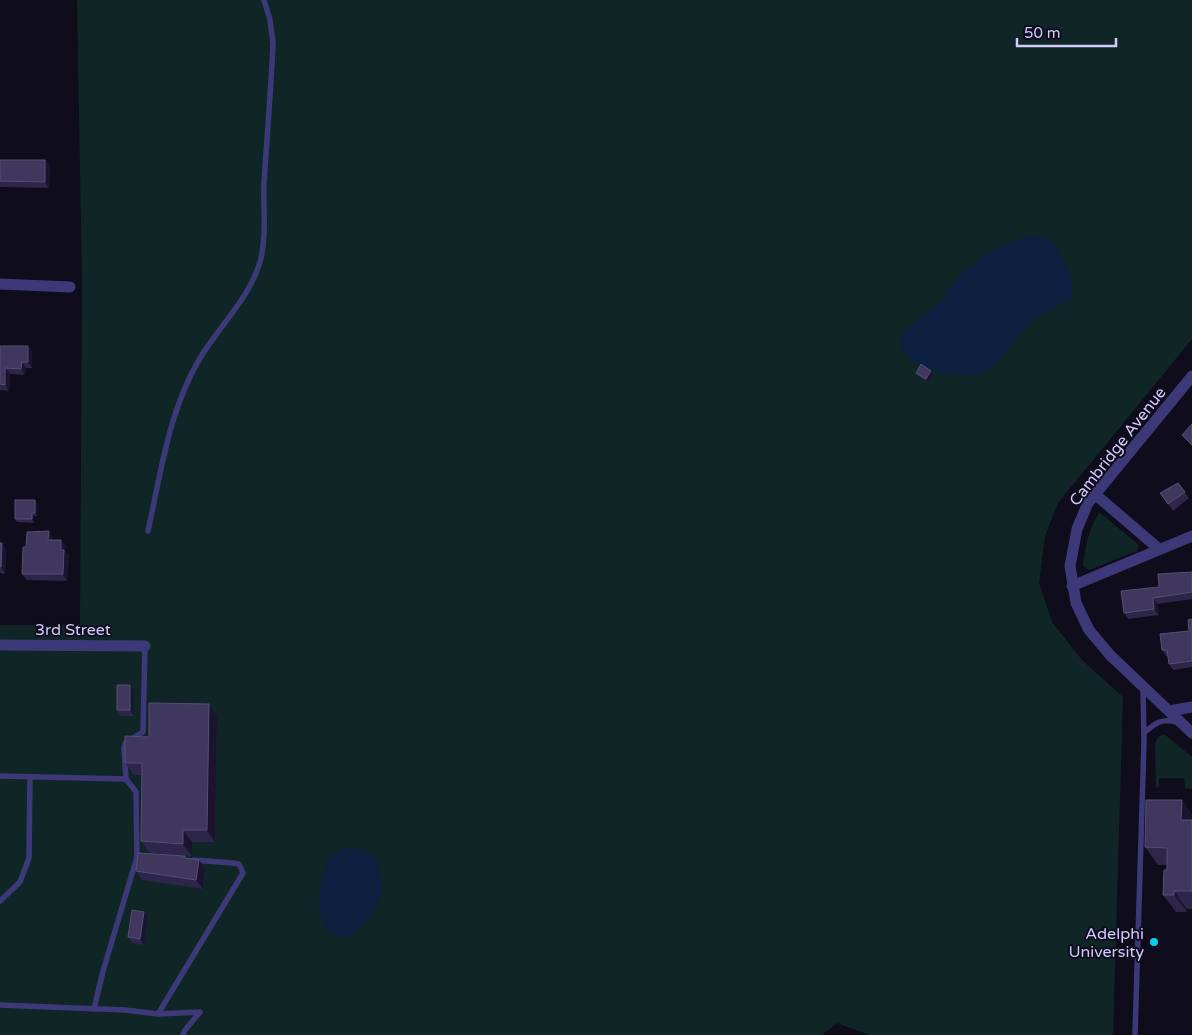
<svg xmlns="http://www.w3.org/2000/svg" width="1192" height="1035" font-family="'Varela Round',sans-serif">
<rect width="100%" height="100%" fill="#0f0c1c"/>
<path fill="#102626" d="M 77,0 L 1192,0 L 1192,339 L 1058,503 L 1045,536 L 1039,583 L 1052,622 L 1082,660 L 1123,697 L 1113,1035 L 870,1035 L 837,1023 L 822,1035 L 0,1035 L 0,625 L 80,625 L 82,281 Z
M 1099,512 L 1139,545 L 1137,551 L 1089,570 L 1083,566 C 1085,545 1089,530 1099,512 Z
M 1164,734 L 1192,757 L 1192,789 L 1185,788 L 1184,778 L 1159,778 L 1159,787 L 1156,788 L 1155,743 L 1158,737 Z"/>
<path fill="#0e203f" d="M 1030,235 L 1048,238 C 1062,254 1076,276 1072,298 L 1033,319 L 992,367 L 981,374 L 961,376 L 945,374 L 914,363 L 905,355 L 900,346 L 900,338 L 905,331 L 942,300 L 956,279 L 987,253 Z
M 343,848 C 356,848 365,850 376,857 C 379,868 384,884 381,896 C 377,912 361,926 350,937 L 337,937 L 325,927 L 320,914 L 319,893 L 324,871 L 330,856 Z"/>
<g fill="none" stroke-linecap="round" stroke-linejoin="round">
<path stroke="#3d3979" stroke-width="5.5" d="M 148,531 C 161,472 169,410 200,358 C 220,325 249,299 260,262 C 267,236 263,209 264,183 C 267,136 271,90 273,43 L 270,20 L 264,0
M 1144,733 C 1155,723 1162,718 1177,722
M 0,776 L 126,779 L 124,748 L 126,742 L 143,732 L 145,646
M 0,901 L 20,882 L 29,858 L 30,777
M 0,1005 L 125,1010 L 158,1014 L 200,1012
M 94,1009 L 103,971 L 137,857 L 136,792 L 126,779
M 158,1014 L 243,873 L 239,864 L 233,863 L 193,860
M 183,1035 L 185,1030 L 200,1012
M 1135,1035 L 1144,742 L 1143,687"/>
<path stroke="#3d3979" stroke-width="11" d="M 0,284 L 70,287
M 1192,376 L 1088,503 L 1077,529 L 1070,566 L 1076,603 L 1089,630 L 1110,655 L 1192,733
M 1096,495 L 1159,549
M 1072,586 L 1192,536
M 0,645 L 145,646
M 1169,711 L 1192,707"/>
</g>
<path fill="#2d254a" d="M 0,160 L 45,160 L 50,166 L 49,188 L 0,187 Z
M 0,346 L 28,346 L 32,352 L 32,368 L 26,368 L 25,375 L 10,374 L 9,391 L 0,390 Z
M 931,371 L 933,374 L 928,382 L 918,376 L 916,373 Z
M 1192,424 L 1192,446 L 1182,435 Z
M 1178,483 L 1189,498 L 1173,511 L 1160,493 Z
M 35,500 L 37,503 L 37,516 L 34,516 L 34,523 L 17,522 L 15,519 Z
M 53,537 L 53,540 L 66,546 L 65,551 L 69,556 L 67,581 L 27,580 L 22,574 L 26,547 Z
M 0,543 L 2,543 L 6,550 L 5,574 L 0,573 Z
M 1192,572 L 1192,599 L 1157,604 L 1159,615 L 1128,619 L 1124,613 L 1159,587 Z
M 1192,619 L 1192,667 L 1173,670 L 1169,664 L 1168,656 L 1166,656 L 1162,650 L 1189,631 Z
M 134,691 L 134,716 L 121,716 L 117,710 Z
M 209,704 L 217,716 L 215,842 L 192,842 L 192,856 L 150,853 L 141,841 L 142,775 L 134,775 L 125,763 L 149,737 Z
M 1182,800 L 1192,815 L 1192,909 L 1187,909 L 1187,912 L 1176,912 L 1163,895 L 1167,865 L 1158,865 L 1145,847 Z
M 187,859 L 199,860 L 205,869 L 203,889 L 142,880 L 136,871 Z
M 144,912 L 148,918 L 144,945 L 132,943 L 128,937 Z"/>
<path fill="#1a142f" d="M 45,160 L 50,166 L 49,188 L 45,182 Z
M 28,346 L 32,352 L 32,368 L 28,362 Z
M 22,362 L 26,368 L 25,375 L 21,369 Z
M 5,368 L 10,374 L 9,391 L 5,385 Z
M 931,371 L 933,374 L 928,382 L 926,379 Z
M 35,500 L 37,503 L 37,516 L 35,513 Z
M 32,513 L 34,516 L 34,523 L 32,519 Z
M 49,531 L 53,537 L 52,546 L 48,540 Z
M 61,540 L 66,546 L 65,551 L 69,556 L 67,581 L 63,574 L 61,550 Z
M 2,543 L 6,550 L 5,574 L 1,567 Z
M 1153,598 L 1157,604 L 1159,615 L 1154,609 Z
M 130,685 L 134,691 L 134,716 L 130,710 Z
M 209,704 L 217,716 L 215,842 L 207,830 Z
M 1182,800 L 1192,815 L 1192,836 L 1181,820 Z
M 183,830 L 192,842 L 192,856 L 183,844 Z
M 199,860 L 205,869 L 203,889 L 196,880 Z
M 1174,891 L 1187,909 L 1187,912 L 1174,895 Z
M 144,912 L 148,918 L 144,945 L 140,939 Z"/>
<path fill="#3f375d" stroke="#564e76" d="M 0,160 L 45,160 L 45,182 L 0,181 Z
M 0,346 L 28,346 L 28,362 L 22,362 L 21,369 L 5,368 L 5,385 L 0,384 Z
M 921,364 L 931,371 L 926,379 L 916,373 Z
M 1192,424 L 1192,445 L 1182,435 Z
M 1178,483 L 1185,492 L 1168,504 L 1160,493 Z
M 15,500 L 35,500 L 35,513 L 32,513 L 32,519 L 15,519 Z
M 49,531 L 48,540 L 61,540 L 61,550 L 64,550 L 63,574 L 22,574 L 23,547 L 26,547 L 27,532 Z
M 0,543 L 2,543 L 1,567 L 0,567 Z
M 1192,572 L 1192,592 L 1153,598 L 1154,609 L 1124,613 L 1121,591 L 1159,587 L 1158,574 Z
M 1192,619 L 1192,661 L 1169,664 L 1167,650 L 1162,650 L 1160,634 L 1189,631 L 1188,620 Z
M 117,685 L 130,685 L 130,710 L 117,710 Z
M 149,703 L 209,704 L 207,830 L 183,830 L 183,844 L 141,841 L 142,763 L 125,763 L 125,736 L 149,737 Z
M 1146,800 L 1182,800 L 1181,820 L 1192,820 L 1192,891 L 1174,891 L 1174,895 L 1163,895 L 1164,870 L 1167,870 L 1167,848 L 1145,847 Z
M 138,853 L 185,856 L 185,858 L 199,860 L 196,880 L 136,871 Z
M 132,910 L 144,912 L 140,939 L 128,937 Z"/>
<circle fill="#0bcee8" stroke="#0f0c1c" stroke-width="2" cx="1154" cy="942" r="5"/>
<g text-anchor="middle" stroke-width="4" stroke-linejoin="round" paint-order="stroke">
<g font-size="16" fill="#d1cafd" stroke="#0f0c1c">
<text transform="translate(1117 446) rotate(-52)" y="6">Cambridge Avenue</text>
<text x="73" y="635">3rd Street</text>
</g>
<g font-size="16" fill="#d1cafd" stroke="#0f0c1c" text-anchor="end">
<text x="1144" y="939">Adelphi<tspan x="1144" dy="18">University</tspan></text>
</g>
</g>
<path d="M1017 38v8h99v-8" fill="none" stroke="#d1cafd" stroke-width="2.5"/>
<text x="1024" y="38" font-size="15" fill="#d1cafd" stroke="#0f0c1c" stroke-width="4" paint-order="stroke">50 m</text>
</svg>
